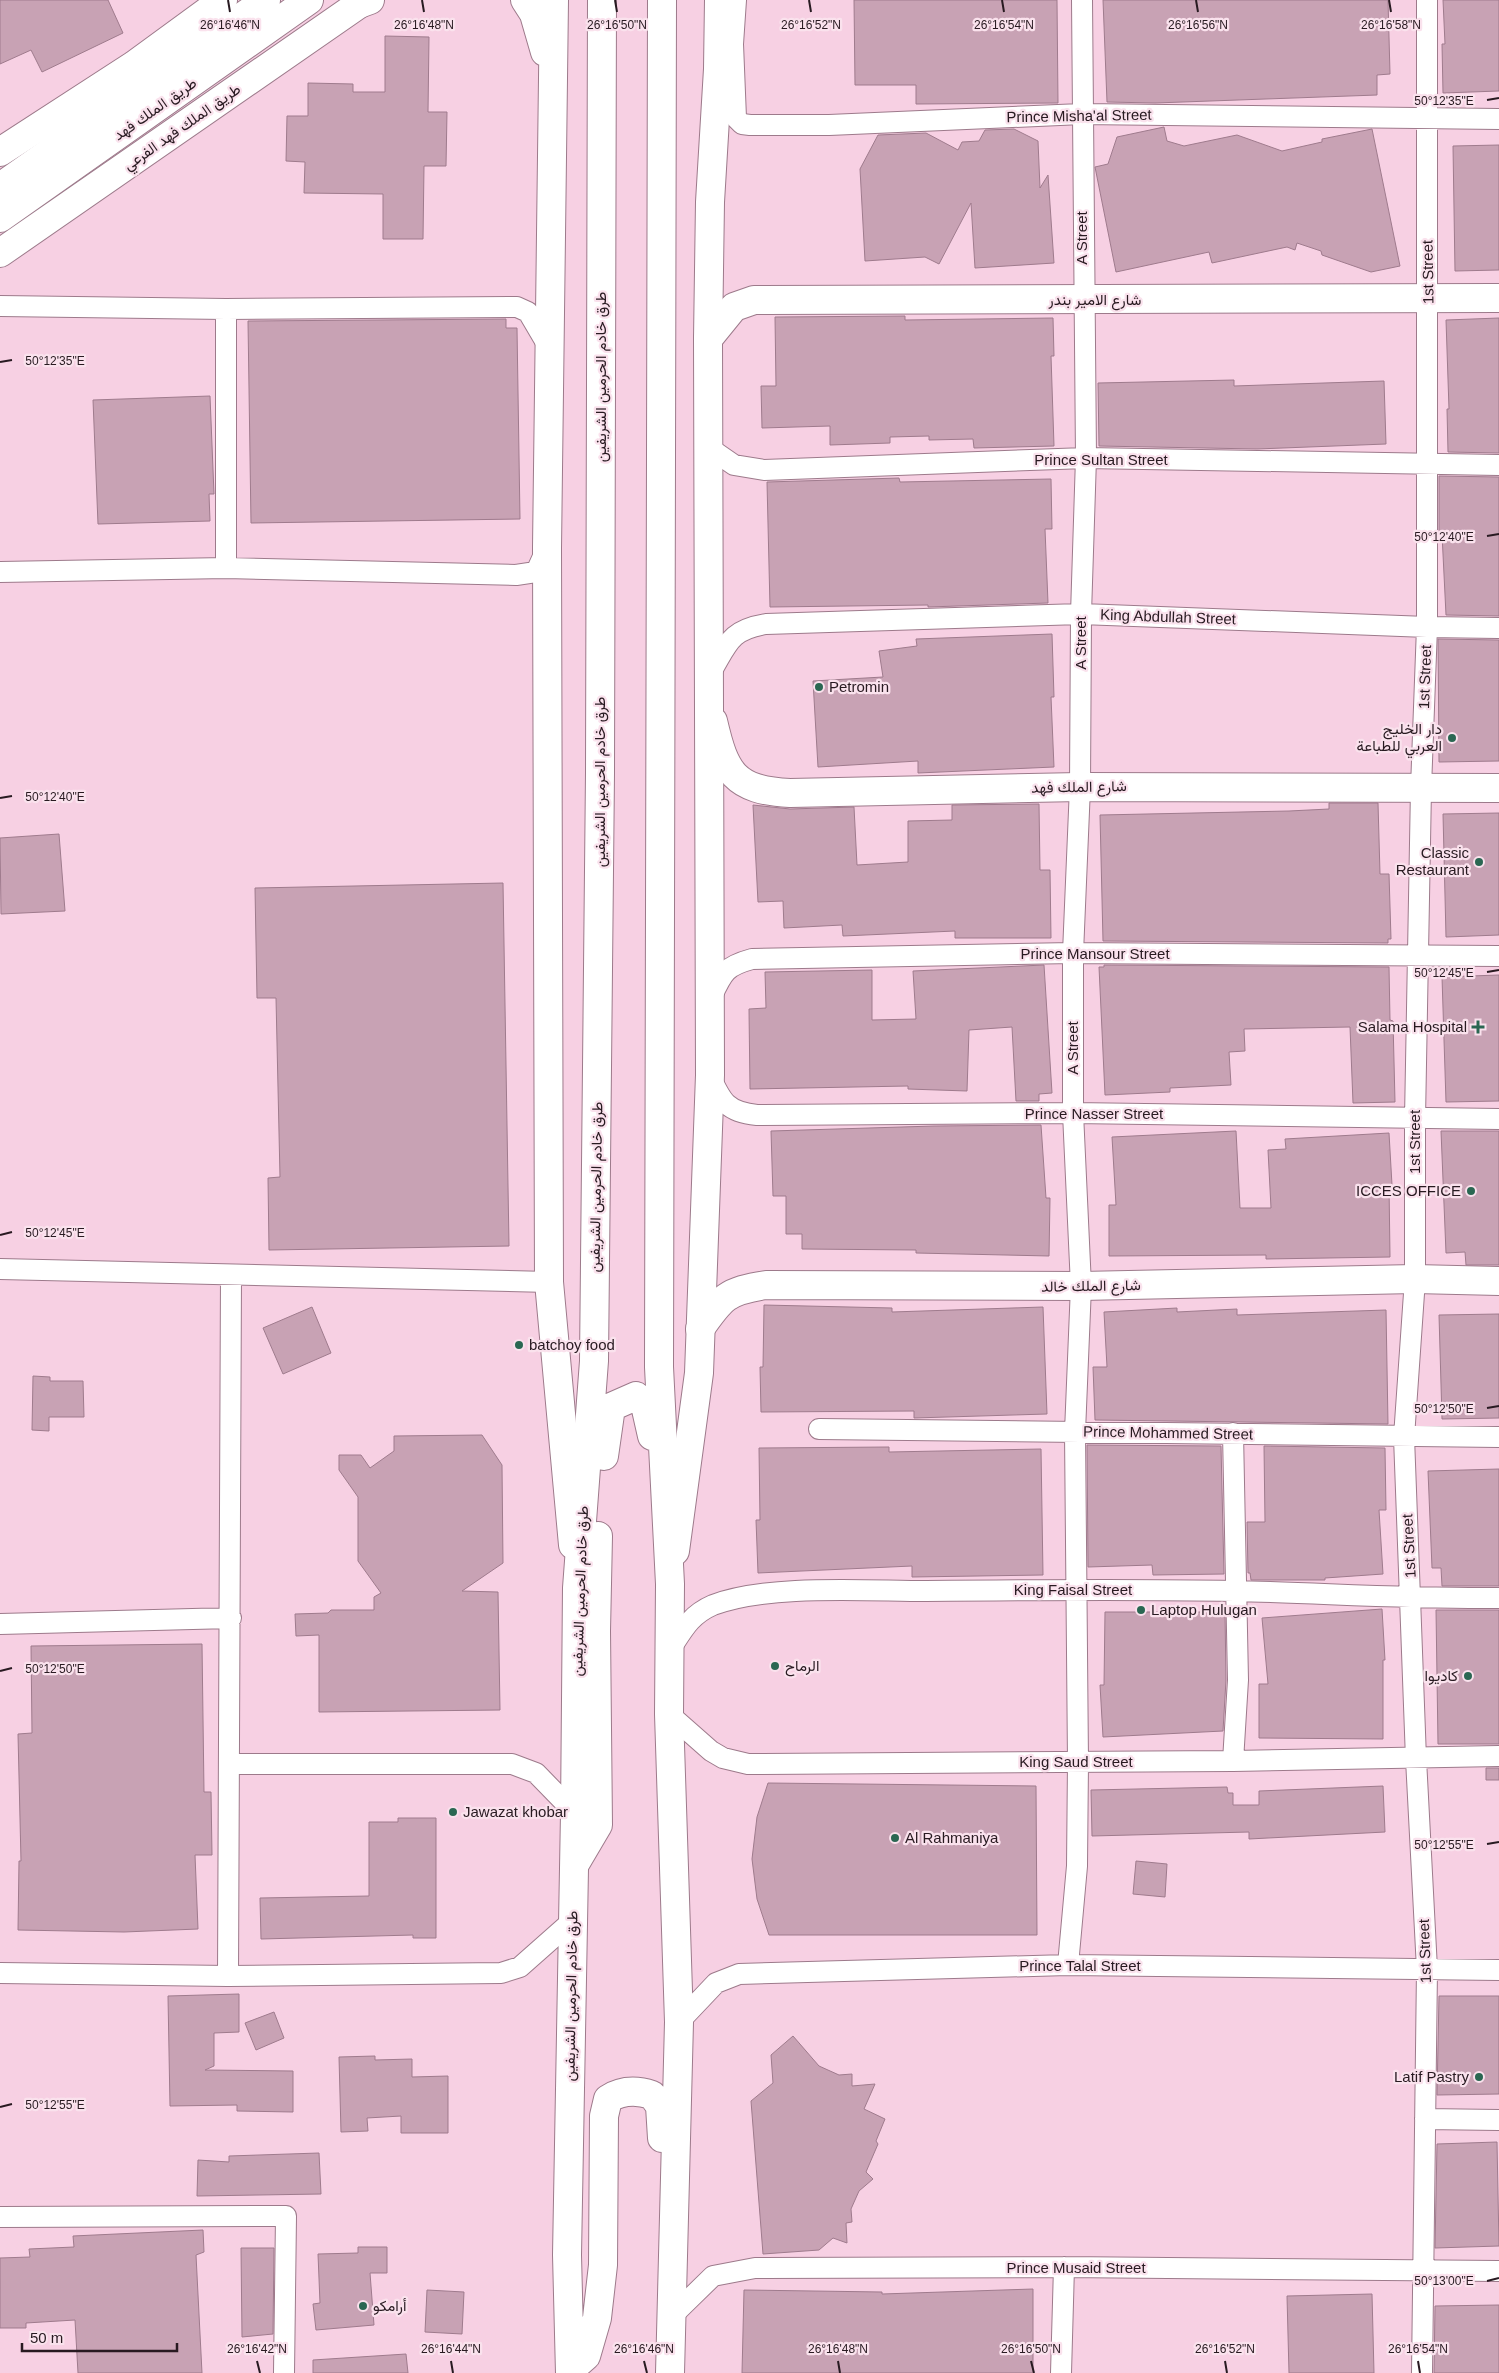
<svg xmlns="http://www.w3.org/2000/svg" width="1499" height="2373" font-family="Helvetica,Vazirmatn,sans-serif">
<rect width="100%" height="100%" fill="#f7d0e3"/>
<path fill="#c8a2b4" stroke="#9f7b8d" d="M 0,0 L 108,0 L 123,33 L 42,72 L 31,50 L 0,64 Z
M 854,0 L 1057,0 L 1058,103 L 916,104 L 916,85 L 855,85 Z
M 1103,0 L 1388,0 L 1390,74 L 1377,75 L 1377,95 L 1155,103 L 1107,102 Z
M 1443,0 L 1499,0 L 1499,91 L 1443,93 L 1442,44 L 1445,44 Z
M 385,36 L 429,37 L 428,112 L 447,112 L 446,166 L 424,166 L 423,239 L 383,239 L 383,194 L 304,193 L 305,162 L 286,161 L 287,116 L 308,116 L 308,83 L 353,84 L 353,92 L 385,92 Z
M 1164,127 L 1167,141 L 1184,146 L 1237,135 L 1282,151 L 1322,142 L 1322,139 L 1372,129 L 1400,266 L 1371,272 L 1322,255 L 1321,251 L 1297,243 L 1295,250 L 1287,247 L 1212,263 L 1209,252 L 1116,272 L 1095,167 L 1108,164 L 1117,137 Z
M 1014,129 L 1038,141 L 1040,188 L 1048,175 L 1054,263 L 975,268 L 971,203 L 939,264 L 925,257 L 865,261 L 860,169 L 878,135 L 926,133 L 958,150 L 962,142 L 979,141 L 985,130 Z
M 1499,145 L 1499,270 L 1455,271 L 1453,146 Z
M 905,316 L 905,320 L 1053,318 L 1054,356 L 1051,356 L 1054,446 L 974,448 L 973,439 L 929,440 L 929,436 L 890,437 L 890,443 L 830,445 L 830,426 L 762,428 L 761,386 L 776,386 L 775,317 Z
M 1499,318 L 1499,453 L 1448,452 L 1447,409 L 1449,409 L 1446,320 Z
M 506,319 L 506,328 L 517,328 L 520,519 L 251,523 L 248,321 Z
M 1234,380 L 1234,386 L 1384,381 L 1386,444 L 1257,449 L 1099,446 L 1098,383 Z
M 210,396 L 214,494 L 209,494 L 210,521 L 98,524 L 93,400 Z
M 1439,476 L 1499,477 L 1499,616 L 1446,615 L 1442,534 L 1439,534 Z
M 899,478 L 900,482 L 1051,479 L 1052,529 L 1045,529 L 1048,603 L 928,607 L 928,605 L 770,607 L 767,482 Z
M 1052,634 L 1054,697 L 1051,697 L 1054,767 L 918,773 L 918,761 L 818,767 L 813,681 L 883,677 L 879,651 L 917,646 L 916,639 Z
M 1438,639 L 1499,640 L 1499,761 L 1439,762 Z
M 1329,803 L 1378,803 L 1380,874 L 1389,874 L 1391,939 L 1388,939 L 1388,943 L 1103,941 L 1100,815 L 1289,811 L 1329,809 Z
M 1039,804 L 1040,870 L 1050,870 L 1051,938 L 955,938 L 955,931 L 843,936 L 842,925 L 784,928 L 783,901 L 758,902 L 753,805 L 790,809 L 854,807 L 857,865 L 908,862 L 908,821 L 952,820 L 952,805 Z
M 1499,813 L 1499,935 L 1446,937 L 1443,814 Z
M 59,834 L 65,911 L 1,914 L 0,838 Z
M 503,883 L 509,1246 L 269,1250 L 268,1178 L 280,1177 L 276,998 L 257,998 L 255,888 Z
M 1044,965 L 1052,1093 L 1039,1094 L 1039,1101 L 1016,1101 L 1012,1027 L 969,1030 L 967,1091 L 908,1089 L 908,1086 L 750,1089 L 749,1009 L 766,1008 L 765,972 L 872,970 L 872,1020 L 916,1019 L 913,971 Z
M 1104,965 L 1389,967 L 1390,1020 L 1393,1021 L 1395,1102 L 1353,1103 L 1350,1027 L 1244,1029 L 1245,1051 L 1229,1052 L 1231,1085 L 1170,1088 L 1170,1092 L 1105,1095 L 1099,967 L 1104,967 Z
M 1499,975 L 1499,1101 L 1446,1102 L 1442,977 Z
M 1041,1125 L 1046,1198 L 1050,1198 L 1049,1256 L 916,1253 L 916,1250 L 802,1249 L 802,1234 L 786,1234 L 786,1196 L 773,1196 L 771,1131 L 934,1126 Z
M 1236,1131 L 1240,1208 L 1271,1208 L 1268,1150 L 1286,1149 L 1285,1139 L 1389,1133 L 1392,1185 L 1389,1185 L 1390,1257 L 1266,1259 L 1266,1255 L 1109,1256 L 1109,1205 L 1116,1205 L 1112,1137 Z
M 1441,1131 L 1499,1131 L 1499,1265 L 1466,1265 L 1465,1252 L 1446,1253 Z
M 764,1305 L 892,1308 L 892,1312 L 1043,1307 L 1047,1414 L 914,1418 L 914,1411 L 761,1412 L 760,1367 L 763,1367 Z
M 312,1307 L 331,1353 L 283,1374 L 263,1328 Z
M 1177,1308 L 1177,1312 L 1237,1309 L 1237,1315 L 1386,1310 L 1388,1424 L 1095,1420 L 1093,1367 L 1107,1367 L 1104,1312 Z
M 1499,1314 L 1499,1418 L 1442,1419 L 1439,1315 Z
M 33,1376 L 50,1377 L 50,1381 L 83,1381 L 84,1417 L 49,1417 L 49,1431 L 32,1430 Z
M 482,1435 L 502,1465 L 503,1563 L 462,1591 L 498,1592 L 500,1710 L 319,1712 L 319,1635 L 296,1636 L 295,1614 L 328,1613 L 331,1610 L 374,1610 L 374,1597 L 381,1593 L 358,1561 L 358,1497 L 339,1470 L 339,1455 L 361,1455 L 370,1468 L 394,1451 L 394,1436 Z
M 1087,1445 L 1221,1446 L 1224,1574 L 1153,1575 L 1152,1565 L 1088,1567 Z
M 1264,1446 L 1385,1448 L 1386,1510 L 1379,1510 L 1383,1574 L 1325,1578 L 1325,1580 L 1251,1580 L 1250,1573 L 1248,1573 L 1247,1522 L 1265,1522 Z
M 889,1447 L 889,1452 L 1041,1449 L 1043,1575 L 912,1577 L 912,1566 L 758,1573 L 756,1520 L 760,1520 L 759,1448 Z
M 1499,1469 L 1499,1586 L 1442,1586 L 1441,1568 L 1432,1568 L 1428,1471 Z
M 1382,1609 L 1385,1660 L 1383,1660 L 1383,1739 L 1259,1738 L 1259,1684 L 1268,1684 L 1262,1618 Z
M 1436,1610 L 1499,1610 L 1499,1744 L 1438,1744 Z
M 1105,1612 L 1225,1612 L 1226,1680 L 1223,1731 L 1103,1737 L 1100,1685 L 1104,1685 Z
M 202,1644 L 204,1792 L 211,1792 L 212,1855 L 195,1855 L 198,1929 L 124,1932 L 18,1930 L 19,1861 L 21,1861 L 18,1734 L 32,1733 L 31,1646 Z
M 1486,1768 L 1499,1768 L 1499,1780 L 1486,1780 Z
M 768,1783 L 1036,1786 L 1037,1935 L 769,1935 L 757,1899 L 752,1859 L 757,1817 Z
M 1383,1786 L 1385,1832 L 1249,1839 L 1249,1832 L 1092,1836 L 1091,1790 L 1227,1787 L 1228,1793 L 1233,1793 L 1233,1805 L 1259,1805 L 1259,1791 Z
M 398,1818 L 436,1818 L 436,1938 L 413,1938 L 413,1935 L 261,1939 L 260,1898 L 369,1896 L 369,1822 L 398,1822 Z
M 1136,1861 L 1167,1864 L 1165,1897 L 1133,1894 Z
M 239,1994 L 239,2032 L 214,2033 L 214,2066 L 205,2070 L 293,2071 L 293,2112 L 237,2111 L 237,2105 L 170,2106 L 168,1996 Z
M 1439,1996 L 1499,1996 L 1499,2094 L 1437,2095 Z
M 274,2012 L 284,2038 L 256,2050 L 245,2023 Z
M 793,2036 L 819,2066 L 839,2075 L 852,2074 L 852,2086 L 875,2084 L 864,2109 L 885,2119 L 876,2141 L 878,2144 L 866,2172 L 873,2179 L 859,2191 L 851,2209 L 852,2222 L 846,2223 L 847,2243 L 833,2238 L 819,2250 L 763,2254 L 751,2101 L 773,2083 L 771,2055 Z
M 375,2056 L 375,2060 L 412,2059 L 412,2077 L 448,2076 L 448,2133 L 401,2133 L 401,2116 L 367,2118 L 368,2131 L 341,2132 L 339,2057 Z
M 1497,2142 L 1499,2246 L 1435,2248 L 1437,2144 Z
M 319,2153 L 321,2194 L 197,2196 L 198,2160 L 229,2162 L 229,2156 Z
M 203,2230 L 204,2252 L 196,2255 L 202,2373 L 78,2373 L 75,2320 L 26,2323 L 26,2328 L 0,2328 L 0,2258 L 30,2257 L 29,2249 L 74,2247 L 73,2236 Z
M 358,2247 L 387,2247 L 387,2273 L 370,2273 L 374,2325 L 316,2330 L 313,2304 L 320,2303 L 318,2254 L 358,2253 Z
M 241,2248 L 274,2248 L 273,2334 L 242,2337 Z
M 1033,2289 L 1033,2373 L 742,2373 L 744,2290 L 882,2292 L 882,2294 Z
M 427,2290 L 464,2292 L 462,2334 L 425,2332 Z
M 1372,2294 L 1374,2373 L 1289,2373 L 1287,2296 Z
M 1499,2305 L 1499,2373 L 1434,2373 L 1435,2306 Z
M 406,2354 L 408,2373 L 313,2373 L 313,2360 Z"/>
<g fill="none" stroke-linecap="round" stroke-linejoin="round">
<g stroke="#9d7a8b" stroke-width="22">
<path id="street" d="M 736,0 L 733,44 L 736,118 L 742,124 L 750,125 L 829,125 L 1082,114 L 1499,119
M 0,306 L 226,309 L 517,307 L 528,312 L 548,346
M 708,447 L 734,465 L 764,470 L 1086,458 L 1499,465
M 226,568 L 226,309
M 0,572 L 226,568 L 516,575 L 536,572 L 546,550
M 710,674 C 728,644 729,630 766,624 L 1081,614 L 1427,627 L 1499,628
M 712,996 C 723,972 726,966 752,959 L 1073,953 L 1499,956
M 710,1076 C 722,1102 727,1112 757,1115 L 1073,1113 L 1499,1119
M 0,1269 L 549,1282
M 819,1429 L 1499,1437
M 1233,1433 L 1238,1680 L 1233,1761
M 0,1624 L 231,1618
M 670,1650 C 683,1630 690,1615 713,1605 C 768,1584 865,1591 926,1591 C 1028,1590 1131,1589 1234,1591 C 1322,1593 1410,1599 1499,1598
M 669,1714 L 711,1751 L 723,1758 L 748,1764 L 1233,1761 L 1499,1756
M 229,1764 L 512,1764 L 536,1773 L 575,1813
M 1068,1965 L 1077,1866 L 1078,1762 L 1075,1432 L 1081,1286 L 1073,1113 L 1073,953 L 1080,787 L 1081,614 L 1086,458 L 1082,0
M 0,1973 L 228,1976 L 501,1973 L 520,1967 L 572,1921
M 228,1976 L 231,1275
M 679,2022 L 716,1983 L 739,1974 L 1068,1965 L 1499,1970
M 1425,2119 L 1499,2120
M 0,2217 L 286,2216 L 284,2373
M 671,2317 L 713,2276 L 755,2268 L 1064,2267 L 1499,2271
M 1061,2373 L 1064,2267
M 1422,2373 L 1427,1969 L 1416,1759 L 1404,1437 L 1415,1279 L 1415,1119 L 1421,788 L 1427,627 L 1427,0"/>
</g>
<g stroke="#9d7a8b" stroke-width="30">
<path id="secondary" d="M 0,152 L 134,65 L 223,0
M 0,253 L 365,0
M 708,339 L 734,307 L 754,300 L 1499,298
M 713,721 C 725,773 734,790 790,793 L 1080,787 L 1499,788
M 700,1329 C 722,1297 727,1291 766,1285 L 1081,1286 L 1415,1279 L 1499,1281"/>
</g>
<g stroke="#9d7a8b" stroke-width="30">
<path id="primary" d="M 525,0 L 534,14 L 545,52
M 554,0 L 547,548 L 549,1282 L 573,1545
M 359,4 L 370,0
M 675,1551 L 699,1373 L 710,1075 L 708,339 L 710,202 L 718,69 L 719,0"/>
</g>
<g stroke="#9d7a8b" stroke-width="30">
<path id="highway" d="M 662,0 L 659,1367 L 670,1584 L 669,1714 L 679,2022 L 670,2373
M 0,187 L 266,0
M 0,218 L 309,0
M 604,1456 L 611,1407 L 636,1396 L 645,1405 L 652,1436
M 575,1864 L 598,1825 L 596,1631 L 598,1536
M 570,2370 L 586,2356 L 597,2318 L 603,2265 L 604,2116 L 608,2099 C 622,2090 637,2090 652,2095 L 660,2106 L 662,2138
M 570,2373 L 567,2255 L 575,1813 L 577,1588 L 594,1361 L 600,773 L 602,0"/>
</g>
<use href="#street" stroke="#fff" stroke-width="20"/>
<use href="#secondary" stroke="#fff" stroke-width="28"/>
<use href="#primary" stroke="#fff" stroke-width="28"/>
<use href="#highway" stroke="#fff" stroke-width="28"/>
</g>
<path fill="none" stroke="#281a21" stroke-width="2" d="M 228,0 L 230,12M 422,0 L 424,12M 615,0 L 617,12M 809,0 L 811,12M 1002,0 L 1004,12M 1196,0 L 1198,12M 1389,0 L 1391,12M 1487,100 L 1499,98M 0,362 L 12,360M 1487,536 L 1499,534M 0,798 L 12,796M 1487,972 L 1499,970M 0,1235 L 12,1232M 1487,1408 L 1499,1406M 0,1671 L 12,1668M 1487,1844 L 1499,1842M 0,2107 L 12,2104M 1487,2281 L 1499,2278M 257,2361 L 260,2373M 451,2361 L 453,2373M 644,2361 L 647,2373M 838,2361 L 840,2373M 1031,2361 L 1034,2373M 1225,2361 L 1227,2373M 1418,2361 L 1420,2373"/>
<g fill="#2a6752" stroke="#fae2ed" stroke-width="2">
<circle cx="819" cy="687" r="5"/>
<circle cx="1452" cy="738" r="5"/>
<circle cx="1479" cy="862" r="5"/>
<path d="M1475.5 1019.5h5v5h5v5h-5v5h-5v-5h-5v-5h5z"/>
<circle cx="1471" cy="1191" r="5"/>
<circle cx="519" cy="1345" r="5"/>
<circle cx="1141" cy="1610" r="5"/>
<circle cx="775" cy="1666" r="5"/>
<circle cx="1468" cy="1676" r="5"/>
<circle cx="453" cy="1812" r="5"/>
<circle cx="895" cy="1838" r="5"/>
<circle cx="1479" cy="2077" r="5"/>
<circle cx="363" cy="2306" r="5"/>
</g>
<g text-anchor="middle" stroke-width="4.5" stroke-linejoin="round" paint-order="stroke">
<g font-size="15" fill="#281a21" stroke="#fae2ed">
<text transform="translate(155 109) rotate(-35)" y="5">طريق الملك فهد</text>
<text transform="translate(1079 116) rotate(-1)" y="5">Prince Misha'al Street</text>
<text transform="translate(182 127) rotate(-35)" y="5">طريق الملك فهد الفرعي</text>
<text transform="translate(1082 238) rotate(-90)" y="5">A Street</text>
<text transform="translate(1428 272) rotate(-91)" y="5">1st Street</text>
<text x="1095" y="305">شارع الامير بندر</text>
<text transform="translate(601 377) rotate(-90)" y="5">طرق خادم الحرمين الشريفين</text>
<text x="1101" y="465">Prince Sultan Street</text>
<text transform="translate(1168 617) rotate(2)" y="5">King Abdullah Street</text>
<text transform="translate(1081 643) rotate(-90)" y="5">A Street</text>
<text transform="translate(1425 677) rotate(-88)" y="5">1st Street</text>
<text transform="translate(600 782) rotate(-90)" y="5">طرق خادم الحرمين الشريفين</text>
<text transform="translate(1079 787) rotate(-1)" y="5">شارع الملك فهد</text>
<text x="1095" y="959">Prince Mansour Street</text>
<text transform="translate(1073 1048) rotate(-90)" y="5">A Street</text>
<text x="1094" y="1119">Prince Nasser Street</text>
<text transform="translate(1415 1142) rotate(-90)" y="5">1st Street</text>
<text transform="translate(596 1187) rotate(-89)" y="5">طرق خادم الحرمين الشريفين</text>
<text transform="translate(1091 1286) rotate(-1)" y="5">شارع الملك خالد</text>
<text transform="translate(1168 1433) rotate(1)" y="5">Prince Mohammed Street</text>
<text transform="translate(1409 1546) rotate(-93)" y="5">1st Street</text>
<text x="1073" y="1595">King Faisal Street</text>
<text transform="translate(580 1591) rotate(-88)" y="5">طرق خادم الحرمين الشريفين</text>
<text x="1076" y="1767">King Saud Street</text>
<text transform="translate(1425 1951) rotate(-92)" y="5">1st Street</text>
<text x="1080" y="1971">Prince Talal Street</text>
<text transform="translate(571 1996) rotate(-89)" y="5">طرق خادم الحرمين الشريفين</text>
<text x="1076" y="2273">Prince Musaid Street</text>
</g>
<g font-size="15" fill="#281a21" stroke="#fae2ed" text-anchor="start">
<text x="829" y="692">Petromin</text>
<text x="1442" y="734" text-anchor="end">دار الخليج<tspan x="1442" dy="17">العربي للطباعة</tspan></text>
<text x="1469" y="858" text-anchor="end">Classic<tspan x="1469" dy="17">Restaurant</tspan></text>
<text x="1467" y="1032" text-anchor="end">Salama Hospital</text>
<text x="1461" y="1196" text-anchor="end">ICCES OFFICE</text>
<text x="529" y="1350">batchoy food</text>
<text x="1151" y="1615">Laptop Hulugan</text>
<text x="785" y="1671">الرماح</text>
<text x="1458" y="1681" text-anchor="end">كاديوا</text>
<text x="463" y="1817">Jawazat khobar</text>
<text x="905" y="1843">Al Rahmaniya</text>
<text x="1469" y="2082" text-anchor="end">Latif Pastry</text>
<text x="373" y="2311">أرامكو</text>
</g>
</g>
<g font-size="12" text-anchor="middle" fill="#281a21" stroke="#fae2ed" stroke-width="4.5" stroke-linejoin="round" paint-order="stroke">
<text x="230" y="29">26°16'46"N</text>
<text x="424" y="29">26°16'48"N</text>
<text x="617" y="29">26°16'50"N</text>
<text x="811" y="29">26°16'52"N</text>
<text x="1004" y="29">26°16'54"N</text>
<text x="1391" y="29">26°16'58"N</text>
<text x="1198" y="29">26°16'56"N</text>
<text x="1444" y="105">50°12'35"E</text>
<text x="55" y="365">50°12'35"E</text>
<text x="1444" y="541">50°12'40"E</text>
<text x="55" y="801">50°12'40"E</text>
<text x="1444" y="977">50°12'45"E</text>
<text x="55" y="1237">50°12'45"E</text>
<text x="1444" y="1413">50°12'50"E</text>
<text x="55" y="1673">50°12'50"E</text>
<text x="1444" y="1849">50°12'55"E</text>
<text x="55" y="2109">50°12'55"E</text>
<text x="1444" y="2285">50°13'00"E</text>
<text x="257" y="2353">26°16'42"N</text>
<text x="451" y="2353">26°16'44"N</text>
<text x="644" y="2353">26°16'46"N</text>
<text x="838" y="2353">26°16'48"N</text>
<text x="1031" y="2353">26°16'50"N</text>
<text x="1225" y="2353">26°16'52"N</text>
<text x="1418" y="2353">26°16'54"N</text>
</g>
<path d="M22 2343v8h155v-8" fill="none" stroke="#281a21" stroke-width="2.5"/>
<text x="30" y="2343" font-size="15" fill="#281a21" stroke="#fae2ed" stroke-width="4" paint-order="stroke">50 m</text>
</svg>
